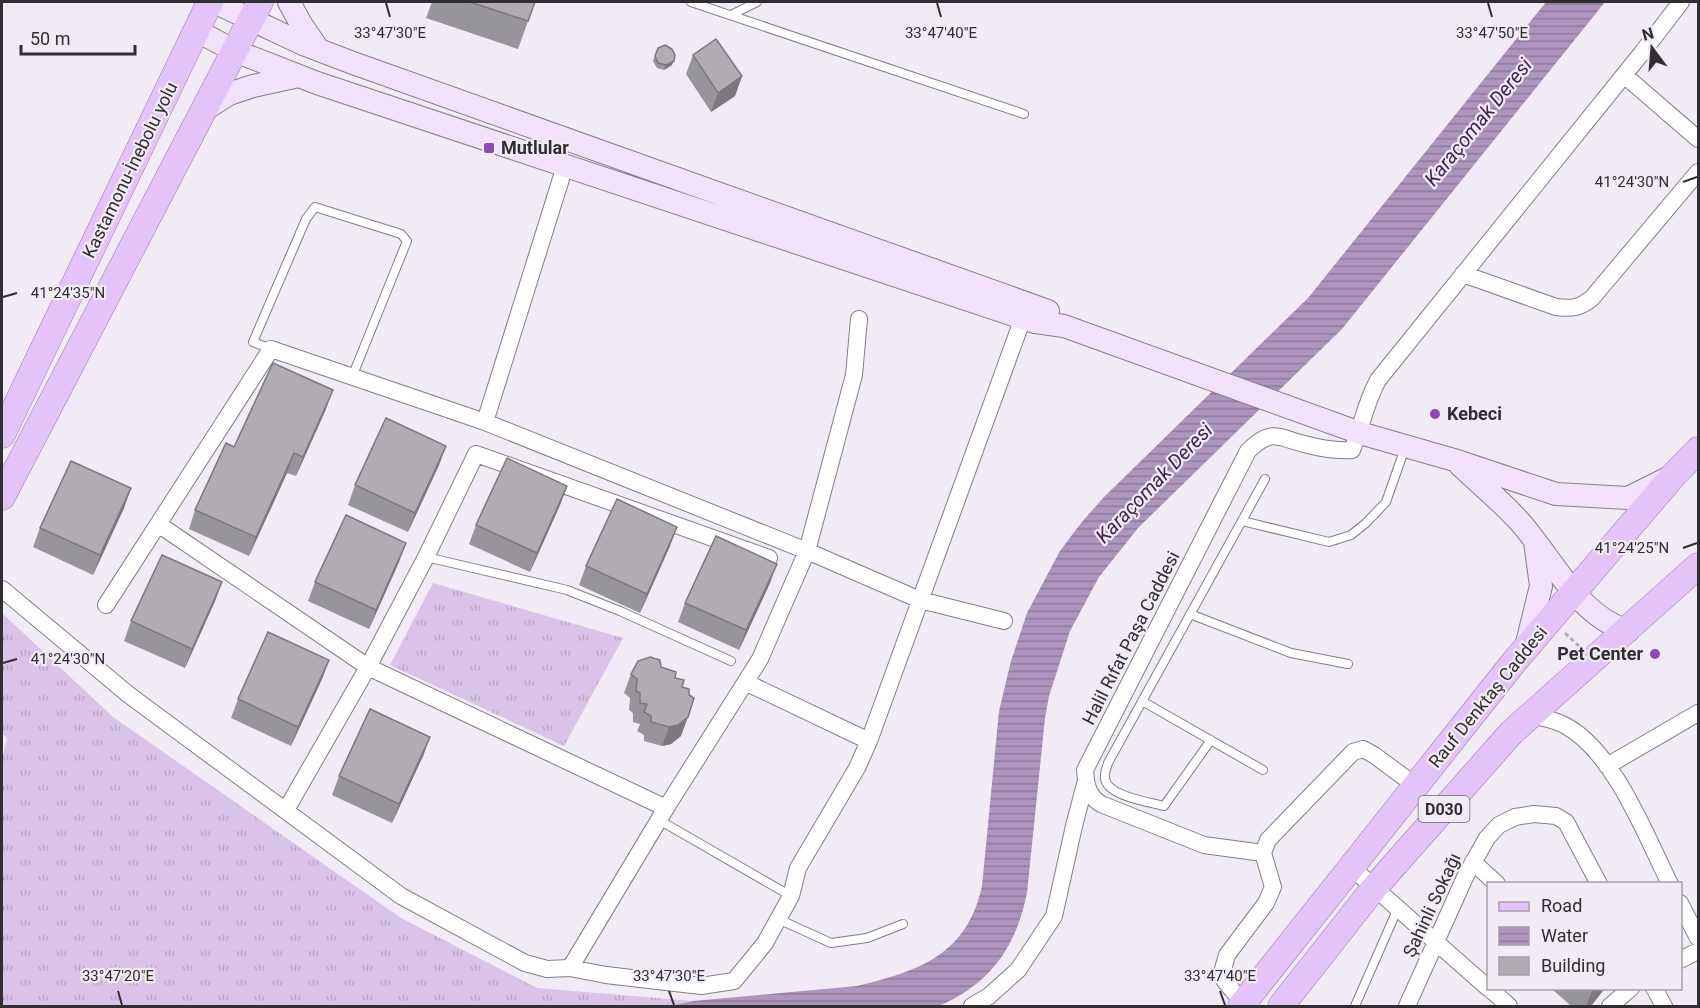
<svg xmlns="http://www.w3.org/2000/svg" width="1700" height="1008" font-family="Roboto,sans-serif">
<defs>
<pattern id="grass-tufts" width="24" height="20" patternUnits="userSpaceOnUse" patternTransform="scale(1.5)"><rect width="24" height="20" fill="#d9c3e9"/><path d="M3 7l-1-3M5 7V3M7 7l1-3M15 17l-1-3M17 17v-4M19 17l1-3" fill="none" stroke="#bba8c8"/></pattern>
<pattern id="water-rules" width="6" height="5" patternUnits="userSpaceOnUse" patternTransform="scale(1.5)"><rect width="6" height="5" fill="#ad95be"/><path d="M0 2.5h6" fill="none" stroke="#8d7a9b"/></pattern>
</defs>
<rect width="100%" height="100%" fill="#f0ebf4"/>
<path fill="url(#grass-tufts)" d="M 433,583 L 623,638 L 564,746 L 390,665 Z
M 2,613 L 113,717 L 401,918 L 537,988 L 693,1001 L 670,1006 L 2,1006 L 2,760 L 7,738 L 2,733 Z"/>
<path fill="url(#water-rules)" d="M 1546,2 L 1605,2 L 1342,329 L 1138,528 L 1099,577 L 1070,631 L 1049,696 L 1045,718 L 1027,893 C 1016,947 991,983 939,1006 L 670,1006 L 693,1001 L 857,986 C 919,971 967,955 982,886 L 999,711 L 1011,661 L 1027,613 L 1060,551 L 1081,523 L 1104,497 L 1308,298 Z"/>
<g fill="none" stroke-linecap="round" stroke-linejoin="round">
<g stroke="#837e86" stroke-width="10">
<path id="service" d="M 691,2 L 1024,114
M 731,15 L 757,2
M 271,349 L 253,342 L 306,219 L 315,207 L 401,234 L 407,241 L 352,377
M 1242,521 L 1329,542 L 1351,535 L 1366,523 L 1386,502 L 1405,448
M 426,557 L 567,590 L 620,611 L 731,661
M 1190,614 L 1291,653 L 1348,664
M 1142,701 L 1263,770
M 1211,740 L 1164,806 C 1150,802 1106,796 1105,778 C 1104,773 1107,767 1108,763 L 1265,479
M 659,820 L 791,896
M 778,919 L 831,943 L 867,938 L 903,924
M 1355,1006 L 1398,908"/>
</g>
<g stroke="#837e86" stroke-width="18">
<path id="minor" d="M 1624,75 L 1698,139
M 1463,274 L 1556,307 C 1572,309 1580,308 1592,298 L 1698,172
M 485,422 L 807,551 L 920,600 L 1004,621
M 158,524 L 368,667 L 666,808
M 2,589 L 129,695 L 401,896 L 525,963 L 547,969 L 570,968 L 606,975 L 701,986 L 734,981 L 765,943 L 791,896 L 798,868 L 857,768 L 869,741 L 1023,318
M 106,605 L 271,349 L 485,422 L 565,166
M 747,683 L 869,741
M 1531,715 C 1543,718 1556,720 1566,726 C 1614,752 1646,836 1670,884
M 1607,766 L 1698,713
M 286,810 L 368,667 L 426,557 L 476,454 L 769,558
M 1263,853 L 1204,845 L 1101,804 C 1088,796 1086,785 1085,770 L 1248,451 C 1271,428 1277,437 1304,444 C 1319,448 1336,451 1352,450 C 1362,426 1365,404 1378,380 L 1641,54 L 1681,2
M 1473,862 L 1497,884
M 1351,867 L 1488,988
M 1680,903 L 1698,938
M 1680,960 L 1698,951
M 570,968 L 666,808 L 760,659 L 807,551 L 854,375 L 859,319
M 1489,988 L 1509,1006
M 1654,988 L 1664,1006
M 1243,1003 L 1224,980 L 1223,969 L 1227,955 L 1266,903 L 1273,887 L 1263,853 L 1268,840 L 1353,752 L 1363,749 L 1374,755 L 1416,786
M 972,1006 L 989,996 L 1018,970 L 1054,916 L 1074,826 L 1085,784
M 1407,1006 L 1466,875 L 1487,838 L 1499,825 L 1515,817 L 1534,814 L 1556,816 L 1566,822 L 1599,884
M 1610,1006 L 1631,988"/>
</g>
<g stroke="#837e86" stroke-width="24">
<path id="secondary" d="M 214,2 L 303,44 L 353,63 L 1048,311
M 289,2 L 301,24 L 318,49
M 197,31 L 235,51 L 317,83 L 1035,322 L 1064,326 L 1360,433 L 1454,460 L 1556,494 L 1628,498 L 1672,476
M 204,110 L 229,94 L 253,86 L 299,76
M 1460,465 C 1480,484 1502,502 1520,522 C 1553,559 1578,616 1628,631
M 1526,647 L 1541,586 L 1535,542"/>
</g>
<g stroke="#9875af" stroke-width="27">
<path id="primary" d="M 2,435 L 210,2
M 2,497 L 260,2
M 1241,1006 L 1514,662 L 1673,476 L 1698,450
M 1281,1006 L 1374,888 L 1512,732 L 1698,566"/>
</g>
<path stroke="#b3afb7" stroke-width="3" stroke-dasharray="4.5 3" stroke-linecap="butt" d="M 1565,633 L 1580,647"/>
<use href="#service" stroke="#fff" stroke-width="8"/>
<use href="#minor" stroke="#fff" stroke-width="16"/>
<use href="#secondary" stroke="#f1e1fb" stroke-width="22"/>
<use href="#primary" stroke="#e3c3f8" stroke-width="26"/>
</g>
<path fill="#98949b" d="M 432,2 L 535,2 L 518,49 L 426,18 Z
M 658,48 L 672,65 L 664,70 L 657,68 L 653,61 Z
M 693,55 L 742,76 L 735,96 L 711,112 L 686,74 Z
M 326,409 L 296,476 L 287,473 L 249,556 L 189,529 L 195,510 L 234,447 Z
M 446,446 L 439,465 L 408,532 L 348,505 L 355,485 Z
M 567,486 L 560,505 L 530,572 L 469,544 L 476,525 Z
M 131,488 L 124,508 L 93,575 L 33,547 L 40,528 Z
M 670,546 L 640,613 L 579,585 L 586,566 Z
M 399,562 L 369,629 L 308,601 L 315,582 Z
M 222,582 L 215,601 L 185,668 L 124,641 L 131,621 Z
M 770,583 L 739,650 L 678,622 L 685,603 Z
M 329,660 L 322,679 L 291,746 L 231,718 L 238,699 Z
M 661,667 L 675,678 L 682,687 L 681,736 L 671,744 L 662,746 L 644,741 L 644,735 L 637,731 L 640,724 L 633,722 L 633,713 L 629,710 L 630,698 L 624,693 L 631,674 Z
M 430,737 L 423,756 L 392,823 L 332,795 L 339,776 Z
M 1554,988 L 1605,988 L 1591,1006 L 1571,1006 L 1553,990 Z"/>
<path fill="#7c787e" d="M 674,61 L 672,65 L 664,70 L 666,65 Z
M 742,76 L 735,96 L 711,112 L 718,93 Z
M 333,390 L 326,409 L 296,476 L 303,457 Z
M 446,446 L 439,465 L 408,532 L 415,513 Z
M 294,453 L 287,473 L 249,556 L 256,537 Z
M 567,486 L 560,505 L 530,572 L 537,553 Z
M 131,488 L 124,508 L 93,575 L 100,555 Z
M 677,527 L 670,546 L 640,613 L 647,594 Z
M 406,543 L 399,562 L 369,629 L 376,610 Z
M 777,564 L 770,583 L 739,650 L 746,630 Z
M 222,582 L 215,601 L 185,668 L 192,649 Z
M 329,660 L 322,679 L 291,746 L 298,727 Z
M 688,717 L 681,736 L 671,744 L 662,746 L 669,727 Z
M 430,737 L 423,756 L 392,823 L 399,804 Z
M 1593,988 L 1605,988 L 1591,1006 L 1586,1006 Z"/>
<path fill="#b1acb4" stroke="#7c787e" stroke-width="1.5" d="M 470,2 L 535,2 L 528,21 Z
M 716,39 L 742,76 L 718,93 L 693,55 Z
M 665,45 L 672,49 L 675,55 L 674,61 L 666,65 L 658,63 L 655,56 L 658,48 Z
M 273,363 L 333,390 L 303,457 L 294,453 L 256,537 L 195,510 L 226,443 L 234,447 Z
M 386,418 L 446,446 L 415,513 L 355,485 Z
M 507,458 L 567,486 L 537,553 L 476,525 Z
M 71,461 L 131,488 L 100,555 L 40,528 Z
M 617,499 L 677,527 L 647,594 L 586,566 Z
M 346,515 L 406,543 L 376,610 L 315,582 Z
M 716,536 L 777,564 L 746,630 L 685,603 Z
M 162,555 L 222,582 L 192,649 L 131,621 Z
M 268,632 L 329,660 L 298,727 L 238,699 Z
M 650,657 L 660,660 L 661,667 L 676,672 L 675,678 L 684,680 L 682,687 L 689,689 L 689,695 L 694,698 L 688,717 L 678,725 L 669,727 L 651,722 L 651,716 L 644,712 L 647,704 L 640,703 L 640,693 L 636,691 L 637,679 L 631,674 L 638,661 Z
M 370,709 L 430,737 L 399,804 L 339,776 Z"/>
<path fill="none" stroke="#302e32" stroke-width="2" d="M 386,3 L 390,17M 937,3 L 941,17M 1488,3 L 1492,17M 1683,182 L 1697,177M 3,297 L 17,293M 1683,548 L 1697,543M 3,663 L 17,659M 118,991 L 122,1005M 669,991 L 674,1005M 1220,991 L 1225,1005"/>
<g fill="#9047b9" stroke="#f0ebf4" stroke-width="2">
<rect x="483" y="142" width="12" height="12" rx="3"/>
<circle cx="1435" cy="414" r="6"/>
<circle cx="1655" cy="654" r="6"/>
</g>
<g text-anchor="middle" stroke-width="4.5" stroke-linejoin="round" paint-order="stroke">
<rect fill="#f0ebf4" stroke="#6a676c" stroke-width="1.5" x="1418.5" y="796" width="51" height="26" rx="4.5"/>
<g font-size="16" font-weight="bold" fill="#302e32">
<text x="1444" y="815">D030</text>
</g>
<g font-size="18" font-weight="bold" fill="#302e32" stroke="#f0ebf4" text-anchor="start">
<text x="501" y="154">Mutlular</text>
<text x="1447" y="420">Kebeci</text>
<text x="1643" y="660" text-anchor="end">Pet Center</text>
</g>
<g font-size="18" fill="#302e32" stroke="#f0ebf4">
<text transform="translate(130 170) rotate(-64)" y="6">Kastamonu-İnebolu yolu</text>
<text transform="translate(1131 638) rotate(-63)" y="6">Halil Rıfat Paşa Caddesi</text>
<text transform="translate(1488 697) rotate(-51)" y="6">Rauf Denktaş Caddesi</text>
<text transform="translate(1432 905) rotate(-65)" y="6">Şahinli Sokağı</text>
</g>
<g font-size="20" font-style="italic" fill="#422255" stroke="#f0ebf4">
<text transform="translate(1478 122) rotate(-51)" y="7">Karaçomak Deresi</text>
<text transform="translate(1154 483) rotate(-46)" y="7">Karaçomak Deresi</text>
</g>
</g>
<g font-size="15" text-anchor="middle" fill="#302e32" stroke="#f0ebf4" stroke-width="4.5" stroke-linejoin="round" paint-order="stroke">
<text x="390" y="38">33°47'30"E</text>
<text x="941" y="38">33°47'40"E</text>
<text x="1492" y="38">33°47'50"E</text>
<text x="1632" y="187">41°24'30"N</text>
<text x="68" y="298">41°24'35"N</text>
<text x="1632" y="553">41°24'25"N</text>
<text x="68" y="664">41°24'30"N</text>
<text x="118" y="981">33°47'20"E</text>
<text x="669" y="981">33°47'30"E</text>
<text x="1220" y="981">33°47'40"E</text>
</g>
<rect width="1700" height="1008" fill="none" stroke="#302e32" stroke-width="6"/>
<rect x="1487" y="882" width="195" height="108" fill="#f0ebf4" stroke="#a39fa6" stroke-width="1.5"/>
<rect x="1499" y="902" width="30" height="9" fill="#e3c3f8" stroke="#a39fa6" stroke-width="1.5"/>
<text x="1541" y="912" font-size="18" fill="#302e32">Road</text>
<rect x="1499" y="927" width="30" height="18" fill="url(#water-rules)" stroke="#a39fa6" stroke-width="1.5"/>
<text x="1541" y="942" font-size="18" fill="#302e32">Water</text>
<rect x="1499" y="957" width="30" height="18" fill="#b1acb4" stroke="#a39fa6" stroke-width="1.5"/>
<text x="1541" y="972" font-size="18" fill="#302e32">Building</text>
<g transform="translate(1652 48) rotate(344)" stroke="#f0ebf4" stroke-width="4.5" paint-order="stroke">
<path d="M0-4.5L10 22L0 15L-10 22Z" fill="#302e32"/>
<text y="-9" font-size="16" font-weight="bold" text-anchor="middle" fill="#302e32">N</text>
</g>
<path d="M21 45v9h114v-9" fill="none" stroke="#302e32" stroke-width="3"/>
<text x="30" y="45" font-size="18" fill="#302e32" stroke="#f0ebf4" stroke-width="4.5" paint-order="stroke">50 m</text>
</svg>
